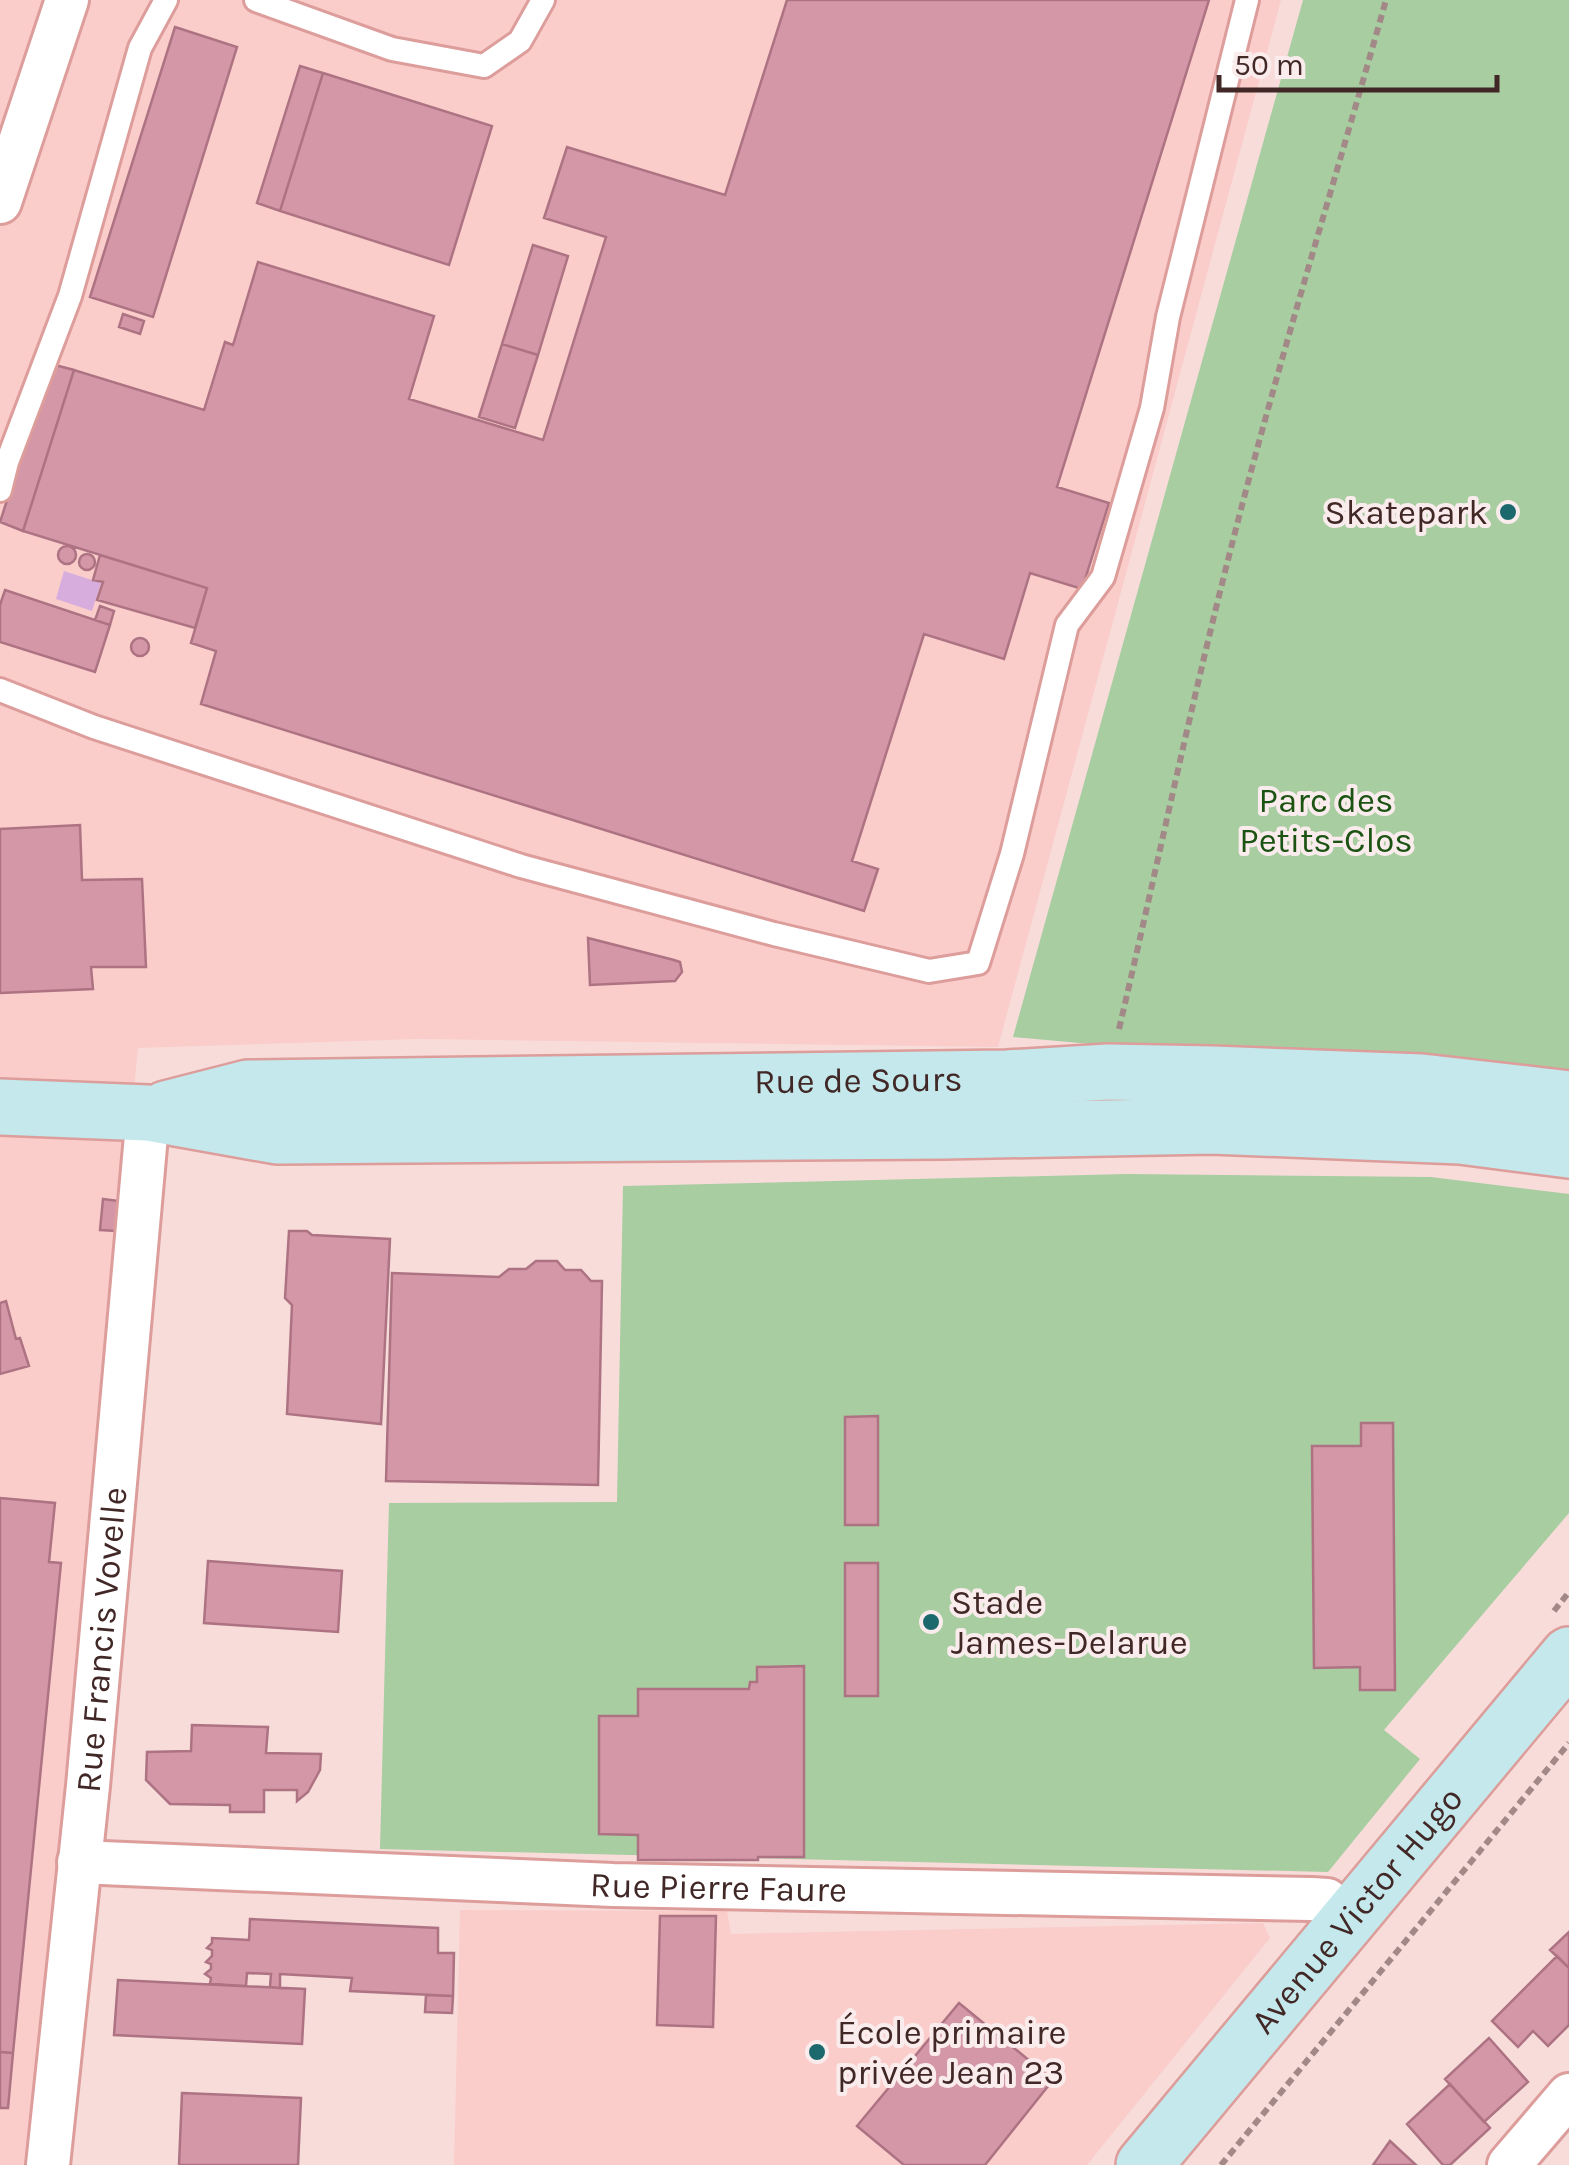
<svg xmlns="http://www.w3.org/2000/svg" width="1569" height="2165" font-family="Karla,sans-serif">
<rect width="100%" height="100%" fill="#f7dcda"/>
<path fill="#facdcb" d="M 0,0 L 1281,0 L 998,1047 L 418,1039 L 138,1048 L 30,2165 L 0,2165 Z
M 460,1910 L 727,1911 L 731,1934 L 1263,1923 L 1270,1938 L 1087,2165 L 454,2165 Z"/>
<path fill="#a7cda1" d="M 1303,0 L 1569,0 L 1569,1087 L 1013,1037 Z
M 1127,1174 L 1431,1177 L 1569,1194 L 1569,1513 L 1384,1730 L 1420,1759 L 1328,1872 L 380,1849 L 389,1503 L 617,1502 L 623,1186 Z"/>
<path fill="#d6addd" d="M 64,571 L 101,583 L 92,611 L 56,599 Z"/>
<path fill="#d497a8" stroke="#ad7383" stroke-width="2.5" d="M 787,0 L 1209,0 L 1057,487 L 1109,503 L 1082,589 L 1030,573 L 1004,659 L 924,634 L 852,861 L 878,869 L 864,911 L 201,704 L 216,651 L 191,643 L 207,588 L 23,531 L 74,370 L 204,410 L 225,342 L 233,345 L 258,262 L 434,316 L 409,399 L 543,440 L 606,237 L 544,218 L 567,147 L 725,195 Z
M 175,27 L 237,47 L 153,317 L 90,297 Z
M 300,66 L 323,73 L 280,211 L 257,203 Z
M 323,73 L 492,126 L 449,265 L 280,211 Z
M 533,245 L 568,256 L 538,355 L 502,344 Z
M 123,314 L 144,321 L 140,334 L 119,327 Z
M 502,344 L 538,355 L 515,428 L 479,417 Z
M 51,364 L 74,370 L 23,531 L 0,522 Z
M58 555a9 9 0 1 1 18 0a9 9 0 1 1-18 0Z
M79 562a8 8 0 1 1 16 0a8 8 0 1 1-16 0Z
M 100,555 L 207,588 L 195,628 L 97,600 L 103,582 L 93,580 Z
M 5,590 L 110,625 L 95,672 L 0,642 L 0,605 Z
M 100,606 L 114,611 L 110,625 L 95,620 Z
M131 647a9 9 0 1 1 18 0a9 9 0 1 1-18 0Z
M 80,825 L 82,880 L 142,879 L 146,967 L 91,967 L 93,989 L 0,993 L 0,829 Z
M 588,938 L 674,960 L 680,962 L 682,972 L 675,981 L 590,985 Z
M 103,1199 L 119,1201 L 116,1231 L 100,1230 Z
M 289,1231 L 307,1231 L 312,1235 L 390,1239 L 381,1424 L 287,1414 L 292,1305 L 285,1298 Z
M 536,1261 L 557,1261 L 565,1270 L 581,1270 L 591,1281 L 602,1281 L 598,1485 L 386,1481 L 392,1273 L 499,1277 L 509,1269 L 526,1269 Z
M 6,1301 L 16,1339 L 20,1338 L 29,1366 L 0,1374 L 0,1303 Z
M 878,1416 L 878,1525 L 845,1525 L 845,1417 Z
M 1361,1423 L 1393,1423 L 1395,1690 L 1360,1690 L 1360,1667 L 1314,1668 L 1312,1446 L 1361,1446 Z
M 0,1498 L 55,1503 L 49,1562 L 61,1563 L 13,2053 L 0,2052 Z
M 208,1561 L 342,1571 L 338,1632 L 204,1623 Z
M 845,1563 L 878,1563 L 878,1696 L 845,1696 Z
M 804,1666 L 804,1857 L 758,1857 L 758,1860 L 638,1860 L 638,1835 L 599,1834 L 599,1716 L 638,1716 L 638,1689 L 749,1689 L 750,1682 L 757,1682 L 757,1667 Z
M 192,1725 L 268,1727 L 266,1753 L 321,1754 L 320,1770 L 308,1792 L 297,1801 L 297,1790 L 264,1790 L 264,1812 L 230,1812 L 230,1805 L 170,1804 L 146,1780 L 147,1752 L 191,1751 Z
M 660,1916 L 716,1916 L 713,2027 L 657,2025 Z
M 250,1919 L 438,1928 L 438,1953 L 454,1953 L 453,1996 L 350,1991 L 352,1978 L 280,1974 L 280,1988 L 270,1987 L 271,1974 L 247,1973 L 246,1986 L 210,1984 L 211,1978 L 205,1974 L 211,1969 L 211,1964 L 206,1962 L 212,1956 L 212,1950 L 207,1948 L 212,1943 L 212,1938 L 249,1940 Z
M 1569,1932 L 1569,1968 L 1550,1950 Z
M 1557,1956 L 1569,1968 L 1569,2025 L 1548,2046 L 1533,2031 L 1518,2047 L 1492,2021 Z
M 118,1980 L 305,1989 L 302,2044 L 114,2035 Z
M 426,1995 L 453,1996 L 452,2013 L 425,2012 Z
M 959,2003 L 1053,2080 L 985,2165 L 904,2165 L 857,2126 Z
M 1489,2038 L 1528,2082 L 1484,2122 L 1445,2079 Z
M 0,2052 L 13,2053 L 8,2108 L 0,2108 Z
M 1450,2084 L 1490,2128 L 1450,2165 L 1443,2165 L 1407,2124 Z
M 182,2093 L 301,2098 L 298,2165 L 179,2165 Z
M 1390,2141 L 1416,2165 L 1373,2165 Z"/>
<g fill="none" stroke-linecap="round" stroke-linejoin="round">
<g stroke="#dc9d9b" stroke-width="28">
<path id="service" d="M 256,0 L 392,49 L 484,66 L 520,41 L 543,0
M 0,490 L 7,462 L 70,296 L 140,48 L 166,0
M 0,690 L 94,727 L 521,866 L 774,934 L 929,971 L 978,963 L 1012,854 L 1067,625 L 1103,577 L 1152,408 L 1168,317 L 1247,0"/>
</g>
<g stroke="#dc9d9b" stroke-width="48">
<g id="minor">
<path d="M 0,202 L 67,0"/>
<path id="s1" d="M 79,1862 L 613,1885 L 1311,1899 L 1327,1900 L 1350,1918"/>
<path id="s2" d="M 48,2165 L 88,1786 L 148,1113"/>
<path d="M 1509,2165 L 1569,2095"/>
</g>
</g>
<g stroke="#dc9d9b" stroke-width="60">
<g id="secondary">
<path d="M 0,1107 L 148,1113 L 277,1136 L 944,1131 L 1212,1126 L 1460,1136 L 1569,1150"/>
<path id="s3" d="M 166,1109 L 248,1088 L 1007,1078 L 1108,1072 L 1213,1074 L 1422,1082 L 1569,1099"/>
<path id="s4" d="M 1144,2165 L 1569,1655"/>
</g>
</g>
<path stroke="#a28887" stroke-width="6" stroke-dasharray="8 5" stroke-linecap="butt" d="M 1119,1029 C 1156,872 1189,713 1229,556 C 1276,369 1334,185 1386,0
M 1554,1611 L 1569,1592
M 1221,2165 L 1569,1743"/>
<use href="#service" stroke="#fff" stroke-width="22"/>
<use href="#minor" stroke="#fff" stroke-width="42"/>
<use href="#secondary" stroke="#c4e8eb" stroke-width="55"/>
</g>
<g fill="#1b686d" stroke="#faecec" stroke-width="4">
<circle cx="1508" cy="512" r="10"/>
<circle cx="931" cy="1622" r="10"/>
<circle cx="817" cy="2052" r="10"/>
</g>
<g text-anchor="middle" stroke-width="8" stroke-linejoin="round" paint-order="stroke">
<g font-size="35" fill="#412827" stroke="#faecec" text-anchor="start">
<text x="1488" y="524" text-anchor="end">Skatepark</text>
<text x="951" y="1614">Stade<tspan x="951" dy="40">James-Delarue</tspan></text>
<text x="837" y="2044">École primaire<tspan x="837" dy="40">privée Jean 23</tspan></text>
</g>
<g font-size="35" fill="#1b5313" stroke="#faecec">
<text x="1326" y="812">Parc des<tspan x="1326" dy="40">Petits-Clos</tspan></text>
</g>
<g font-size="35" fill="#412827" stroke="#faecec">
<text dy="12" stroke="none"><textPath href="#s3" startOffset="695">Rue de Sours</textPath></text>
<text dy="12" stroke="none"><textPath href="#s2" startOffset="528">Rue Francis Vovelle</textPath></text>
<text dy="12" stroke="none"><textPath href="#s1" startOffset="640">Rue Pierre Faure</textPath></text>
<text dy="12" stroke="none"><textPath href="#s4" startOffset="332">Avenue Victor Hugo</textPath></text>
</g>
</g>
<path d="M1219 75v15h278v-15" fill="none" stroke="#412827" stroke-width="5"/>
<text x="1234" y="75" font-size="30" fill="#412827" stroke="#faecec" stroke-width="8" paint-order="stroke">50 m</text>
</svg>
